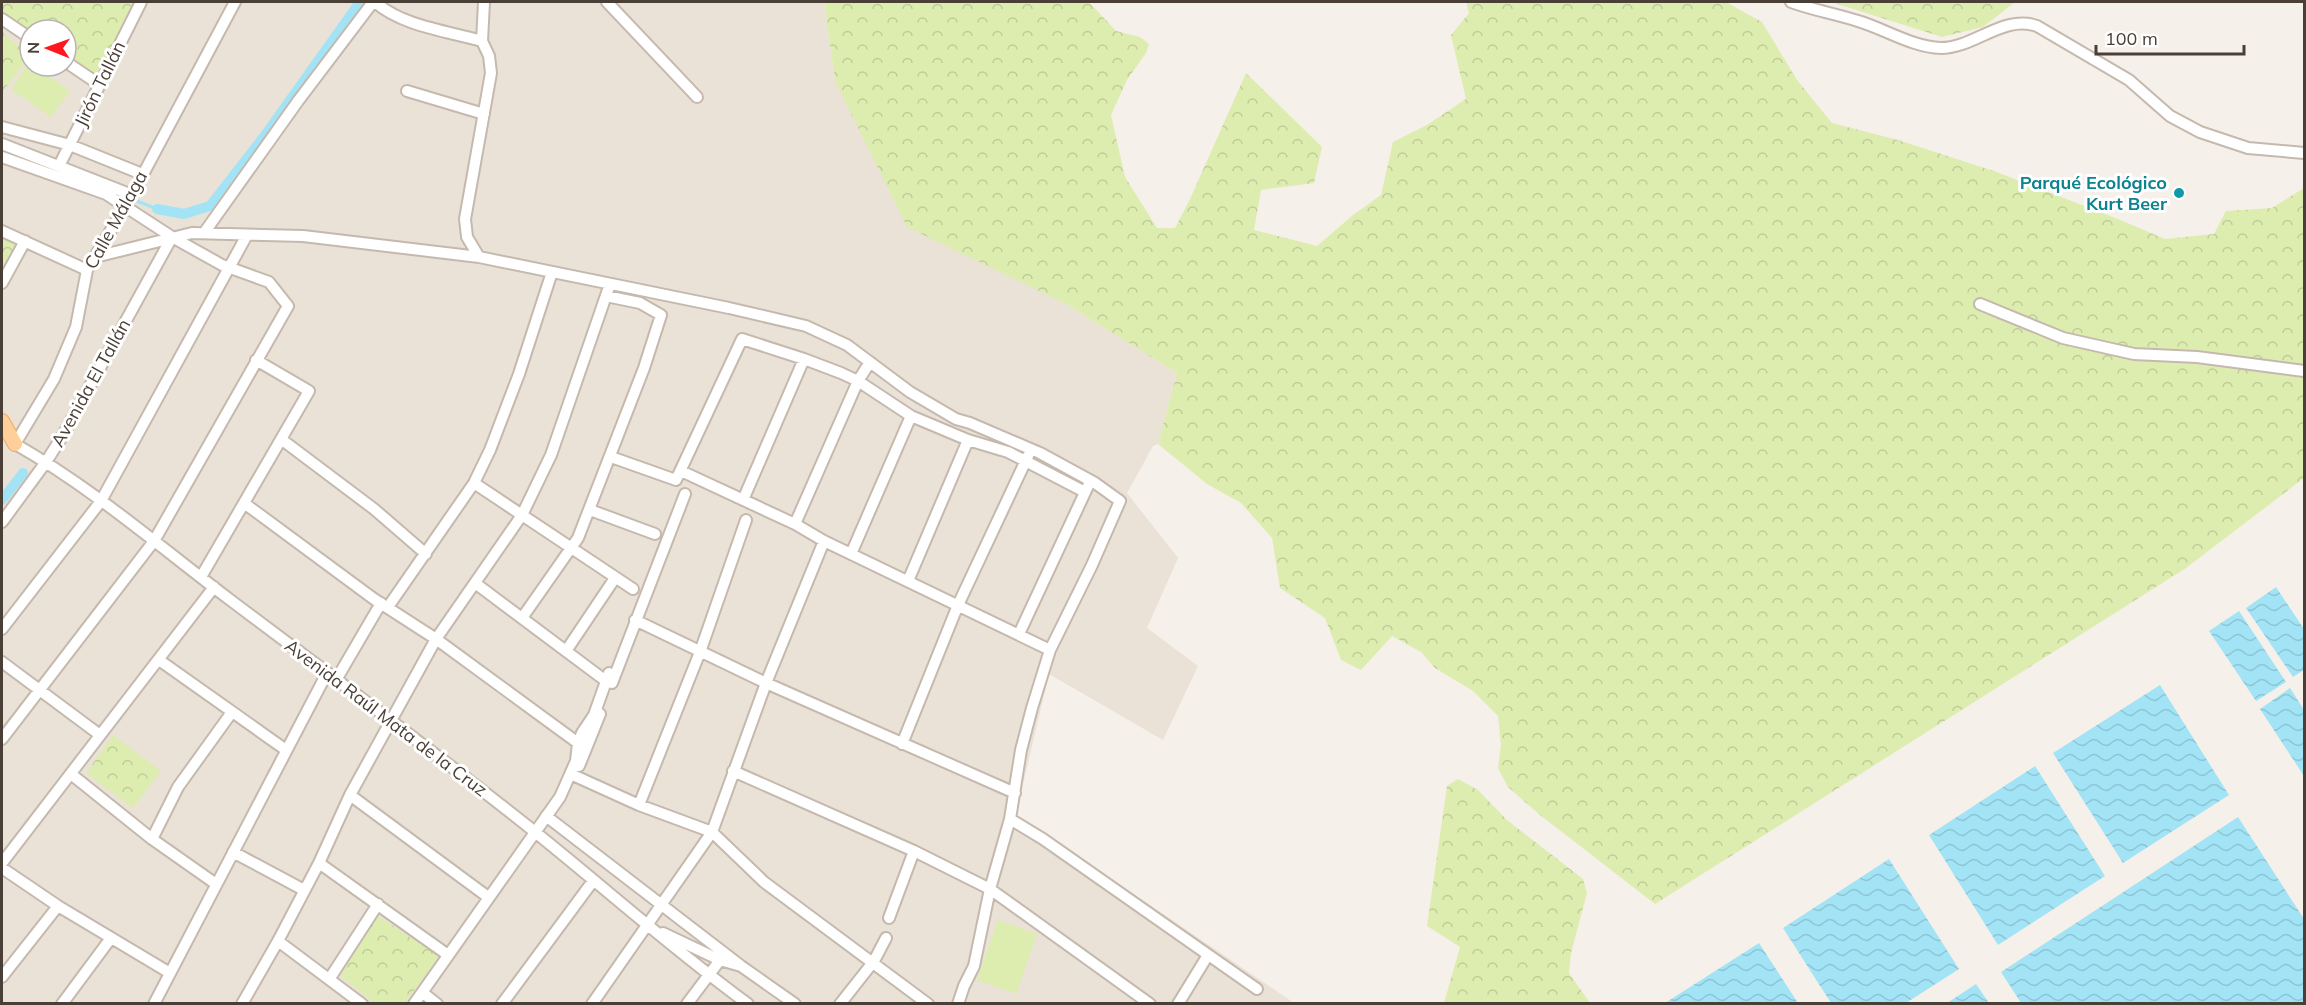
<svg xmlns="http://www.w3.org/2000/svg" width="2306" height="1005" font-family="Mulish,sans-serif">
<defs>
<pattern id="forest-crowns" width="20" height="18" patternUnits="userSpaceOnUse" patternTransform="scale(1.5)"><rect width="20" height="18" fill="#ddedb0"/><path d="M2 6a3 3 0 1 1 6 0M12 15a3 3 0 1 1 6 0" fill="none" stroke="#bfcc98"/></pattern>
<pattern id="water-waves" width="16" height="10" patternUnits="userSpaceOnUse" patternTransform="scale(1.5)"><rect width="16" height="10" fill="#a2e4f6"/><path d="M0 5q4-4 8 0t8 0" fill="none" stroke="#8dc5d4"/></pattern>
</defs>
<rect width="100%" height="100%" fill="#f6f0ea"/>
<path fill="#eae1d7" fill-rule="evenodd" d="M 2,2 L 824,2 L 835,81 L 1066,304 L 1177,373 L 1158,444 L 1153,446 L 1127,493 L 1178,558 L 1147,628 L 1198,666 L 1163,740 L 1049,674 L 1016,814 L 1294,1003 L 2,1004 ZM 30,30 L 66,30 L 66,66 L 30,66 Z"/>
<path fill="url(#forest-crowns)" d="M 2,2 L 133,2 L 97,75 L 66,55 L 66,30 L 30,31 L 2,12 Z
M 824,2 L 1089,2 L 1116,31 L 1140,37 L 1149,44 L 1146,53 L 1127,80 L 1111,115 L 1125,177 L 1157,228 L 1175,228 L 1190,199 L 1246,73 L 1322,147 L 1314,183 L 1261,190 L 1254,230 L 1317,246 L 1353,215 L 1381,195 L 1393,142 L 1427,125 L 1466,99 L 1451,35 L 1469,13 L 1466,2 L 1726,2 L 1762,22 L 1797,80 L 1832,123 L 1898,140 L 1994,171 L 2118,219 L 2165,239 L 2214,234 L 2226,211 L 2272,208 L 2304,188 L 2304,478 L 2186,568 L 1655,904 L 1540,815 L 1508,787 L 1498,768 L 1501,745 L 1498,716 L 1473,691 L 1435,668 L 1421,652 L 1392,636 L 1361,670 L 1341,660 L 1325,618 L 1280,588 L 1272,538 L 1241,503 L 1207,484 L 1158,444 L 1177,373 L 1066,304 L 907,227 L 835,81 Z
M 1831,2 L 2015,2 L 1983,27 L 1942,37 Z
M 2,32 L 30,56 L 2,92 Z
M 2,237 L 17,243 L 2,269 Z
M 113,735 L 161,771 L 133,808 L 86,773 Z
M 1458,779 L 1478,790 L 1507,820 L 1583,879 L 1587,893 L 1571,953 L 1569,973 L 1590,1003 L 1444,1003 L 1460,947 L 1427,926 L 1447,786 Z
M 378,916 L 439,956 L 405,1003 L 375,1003 L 340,976 Z"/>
<path fill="#ddedb0" d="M 29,63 L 30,66 L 34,66 L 70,91 L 51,117 L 11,89 Z
M 998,920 L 1037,934 L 1016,994 L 977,980 Z"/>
<path fill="url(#water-waves)" d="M 2276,587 L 2304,629 L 2304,670 L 2293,677 L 2246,608 Z
M 2239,611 L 2286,682 L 2256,701 L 2209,631 Z
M 2160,685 L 2229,795 L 2123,863 L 2053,753 Z
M 2290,688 L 2304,710 L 2304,776 L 2260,709 Z
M 2035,766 L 2105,876 L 1998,945 L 1929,835 Z
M 2238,817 L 2304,919 L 2304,1003 L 2021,1003 L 2001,972 Z
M 1889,859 L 1959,969 L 1906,1003 L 1831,1003 L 1783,928 Z
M 1759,943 L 1798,1003 L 1665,1003 Z
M 1976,984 L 1989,1003 L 1947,1003 Z"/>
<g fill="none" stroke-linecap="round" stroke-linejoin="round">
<path stroke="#a2e4f6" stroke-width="3" d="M 132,199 L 157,209"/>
<path stroke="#a2e4f6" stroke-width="10" d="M 157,209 L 184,214 L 210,206 L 266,134 L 360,2
M 2,500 L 23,473"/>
<g stroke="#c5b9ae" stroke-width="14">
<path id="minor" d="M 235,2 L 132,195 L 87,270 L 76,327 L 54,379 L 15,444 C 91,487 159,546 229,599 C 331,676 435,752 535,832 C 606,889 674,950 748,1004
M 375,2 C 402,26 447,31 482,41
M 607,2 L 697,97
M 1791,2 C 1813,10 1836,14 1858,21 C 1885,29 1912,47 1941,48 C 1974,48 2004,14 2037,26 L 2129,80 L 2170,116 L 2200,132 L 2248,148 L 2304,153
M 2,19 L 30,38
M 66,62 L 100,85
M 407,91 L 484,114
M 2,127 L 70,145 L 142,174
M 2,144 L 132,195
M 2,157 L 106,194 L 172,237 L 222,265 L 269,282 L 288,306 L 154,541 L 2,739
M 59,166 L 141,2
M 2,231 L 87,270
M 204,233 L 298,101 L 373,2
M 95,257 L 192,233 L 303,236 L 479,257 L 729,308 L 806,326 L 847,345 L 910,392 L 956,419 L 970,423 L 1040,453 L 1095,483 L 1120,501 L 1092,565 L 1050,650 L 1032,708 L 1021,750 L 1010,819 L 990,889 L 974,966 L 964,986 L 958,1004
M 479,257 L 467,237 L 465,219 L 491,73 L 489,56 L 482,41 L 484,2
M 2,283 L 25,241
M 1980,304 L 2063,338 L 2134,354 L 2197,357 L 2304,371
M 281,439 L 374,509 L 426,554
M 611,457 L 676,480 L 742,339 L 804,359 L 841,373 L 858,381 L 911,416 L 968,440 L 1008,452 L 1085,492
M 681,471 L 795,524 L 824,541 L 1050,650
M 474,483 L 633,589
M 743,500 L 804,359
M 244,503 L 374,599 L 436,639 L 578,743
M 590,510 L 655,534
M 2,522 L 46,462 L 63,435 L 172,237
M 795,524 L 858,381 L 870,362
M 851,554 L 911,416
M 201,577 L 309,391 L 256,360
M 908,581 L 968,440
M 475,583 L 606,681
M 388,607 L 474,483 L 490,450 L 519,374 L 552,272
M 522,618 L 578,538 L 644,368 L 661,315 L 640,303 L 606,296
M 635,620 L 766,683 L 1015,793
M 2,629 L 101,501 L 247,235
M 1019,634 L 1088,486
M 566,651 L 615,578
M 159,660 L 286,750
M 2,662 L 100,735
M 336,680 L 381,603
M 612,683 L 685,494
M 902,744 L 958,605 L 1028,456
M 579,766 L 600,714
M 733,771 L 914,851 L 990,889 L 1150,1004
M 71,774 L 152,839 L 216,884
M 575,776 L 639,805 L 712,832 L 764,882 L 928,1004
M 350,795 L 488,897
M 639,805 L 700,652 L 746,520
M 546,816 L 741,966
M 1010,819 L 1043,839 L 1257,989
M 152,839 L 178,787 L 232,712
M 233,852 L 304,890
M 2,863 L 214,587
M 319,863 L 448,955
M 2,868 L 58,906 L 170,973
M 889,918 L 914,851
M 663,933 L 720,960 L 741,966 L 795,1004
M 278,941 L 362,1004
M 2,977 L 58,906
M 330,978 L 378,904
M 423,993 L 437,1004
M 62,1004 L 111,938
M 154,1004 L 327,673
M 242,1004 L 278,941 L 319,863 L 350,795 L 436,639 L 522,515 L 551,455 L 610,284
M 414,1004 L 560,797 L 576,761 L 578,743 L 582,733 L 594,715 L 609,673
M 502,1004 L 593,881
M 592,1004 L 712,832 L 766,683 L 824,541
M 687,1004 L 720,960
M 840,1004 L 874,961 L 886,938
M 1178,1004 L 1208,955"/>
</g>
<g stroke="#eda861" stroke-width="16">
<path id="major" d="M 2,421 L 15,444"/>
</g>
<use href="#minor" stroke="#fff" stroke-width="10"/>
<use href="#major" stroke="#ffcf99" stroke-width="14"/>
</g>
<circle fill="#0f9aa8" stroke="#fff" stroke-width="2" cx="2179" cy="193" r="6"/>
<g text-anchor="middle" stroke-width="6" stroke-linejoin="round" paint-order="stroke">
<g font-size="18" fill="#4a3f37" stroke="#fff">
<text transform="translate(100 84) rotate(-64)" y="6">Jirón Tallán</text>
<text transform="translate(116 220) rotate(-61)" y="6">Calle Málaga</text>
<text transform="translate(91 383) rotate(-61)" y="6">Avenida El Tallán</text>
<text transform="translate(386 718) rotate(37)" y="6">Avenida Raúl Mata de la Cruz</text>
</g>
<g font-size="18" font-weight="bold" fill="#0d838f" stroke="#fff" text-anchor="end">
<text x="2167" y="189">Parqué Ecológico<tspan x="2167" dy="21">Kurt Beer</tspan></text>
</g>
</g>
<rect width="2306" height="1005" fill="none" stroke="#4a3f37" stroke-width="6"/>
<g transform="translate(48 48) rotate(271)"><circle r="28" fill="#ffffff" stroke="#b7b2af" stroke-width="1.5"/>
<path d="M0-4.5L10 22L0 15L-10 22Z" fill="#ff1720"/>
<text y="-9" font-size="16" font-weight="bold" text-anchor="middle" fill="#4a3f37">N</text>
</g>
<path d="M2096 45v9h148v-9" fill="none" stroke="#4a3f37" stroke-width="3"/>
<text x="2105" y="45" font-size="18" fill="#4a3f37" stroke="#ffffff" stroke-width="4.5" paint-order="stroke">100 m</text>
</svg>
